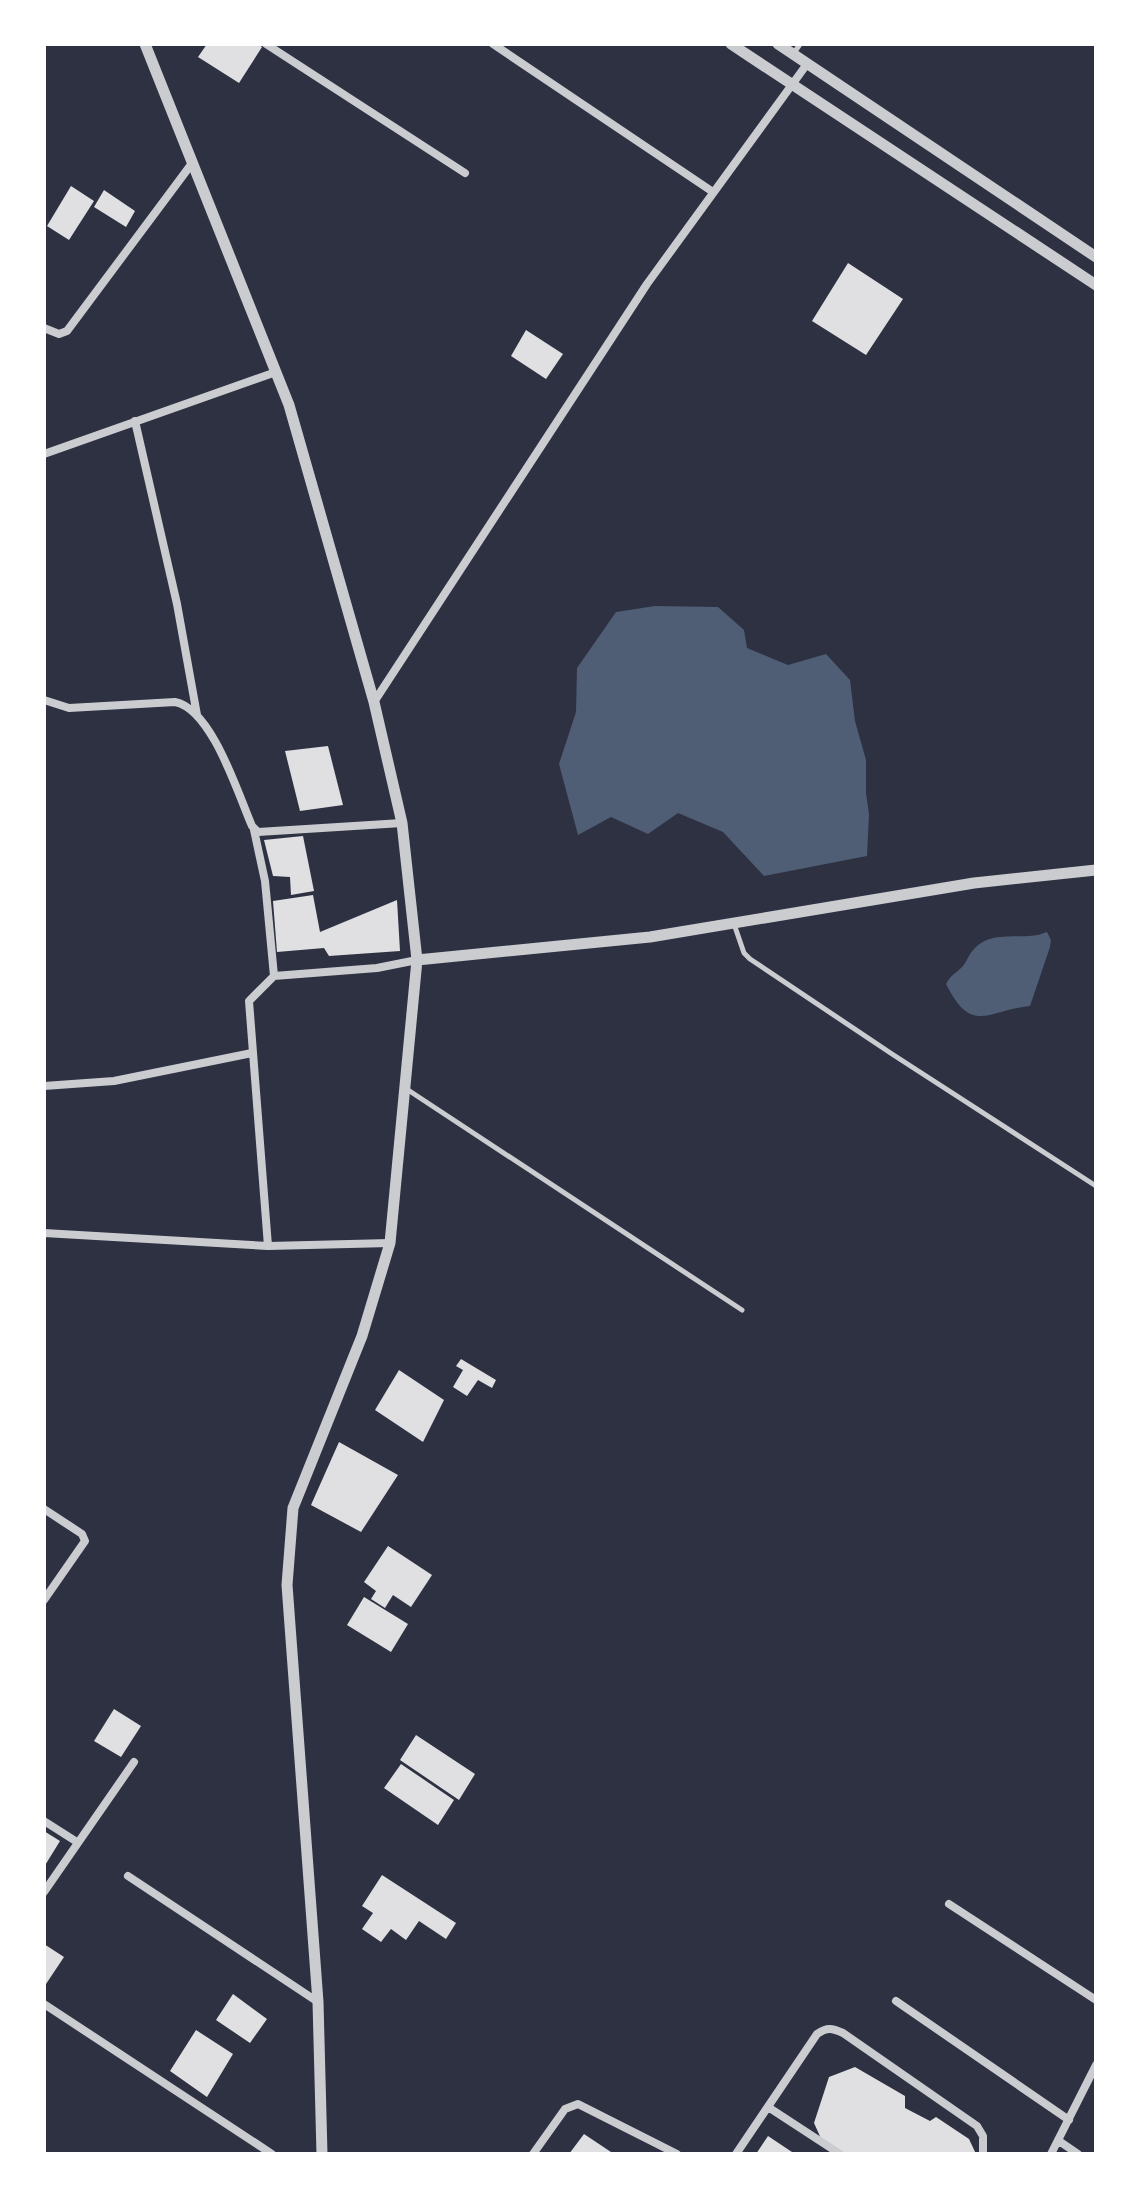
<svg xmlns="http://www.w3.org/2000/svg" width="1140" height="2198" font-family="'PT Serif',serif">
<rect width="100%" height="100%" fill="#2d3142"/>
<path fill="#4f5d75" d="M 655,606 L 718,607 L 744,630 L 747,648 L 788,665 L 826,654 L 850,680 L 855,721 L 866,760 L 866,793 L 869,814 L 867,856 L 764,876 L 723,832 L 678,813 L 648,834 L 611,817 L 578,835 L 559,764 L 576,712 L 577,668 L 616,612 Z
M 1047,932 L 1051,940 L 1050,947 L 1030,1006 C 988,1010 972,1036 946,984 C 951,974 957,973 963,966 C 967,961 969,954 974,949 C 993,928 1024,942 1047,932 Z"/>
<path fill="#e0e0e3" d="M 207,44 L 258,44 L 262,47 L 239,83 L 198,57 Z
M 71,186 L 94,201 L 69,240 L 47,226 Z
M 104,190 L 135,211 L 126,227 L 94,207 Z
M 848,263 L 903,299 L 866,355 L 812,321 Z
M 526,330 L 563,354 L 546,379 L 511,356 Z
M 328,746 L 343,805 L 300,811 L 285,751 Z
M 303,836 L 314,891 L 291,895 L 290,877 L 273,876 L 264,840 Z
M 313,895 L 320,932 L 397,900 L 400,951 L 329,956 L 324,948 L 277,952 L 273,901 Z
M 461,1359 L 496,1380 L 492,1388 L 478,1380 L 467,1396 L 453,1387 L 463,1370 L 456,1366 Z
M 399,1370 L 444,1400 L 423,1442 L 375,1410 Z
M 339,1442 L 398,1475 L 361,1532 L 311,1505 Z
M 388,1546 L 432,1575 L 411,1607 L 393,1595 L 385,1608 L 371,1599 L 376,1591 L 364,1582 Z
M 364,1597 L 408,1624 L 391,1652 L 347,1625 Z
M 114,1709 L 141,1726 L 121,1757 L 94,1741 Z
M 416,1735 L 475,1774 L 459,1800 L 400,1760 Z
M 401,1764 L 454,1800 L 438,1825 L 384,1788 Z
M 44,1831 L 60,1841 L 44,1867 Z
M 382,1875 L 456,1923 L 446,1939 L 419,1921 L 406,1940 L 391,1929 L 381,1942 L 362,1929 L 373,1913 L 362,1906 Z
M 44,1944 L 64,1957 L 44,1987 Z
M 233,1994 L 267,2019 L 250,2043 L 216,2020 Z
M 196,2030 L 233,2054 L 207,2097 L 170,2071 Z
M 855,2067 L 905,2096 L 905,2108 L 930,2121 L 936,2117 L 969,2139 L 976,2154 L 842,2154 L 823,2143 L 814,2123 L 829,2077 Z
M 584,2134 L 614,2154 L 569,2154 Z
M 768,2136 L 795,2154 L 756,2154 Z"/>
<g fill="none" stroke-linecap="round" stroke-linejoin="round">
<path stroke="#caccd0" stroke-width="5" d="M 794,53 L 800,44
M 734,924 L 744,953 L 750,959 L 892,1054 L 1096,1186
M 405,1088 L 742,1310"/>
<path stroke="#caccd0" stroke-width="8" d="M 266,44 L 465,173
M 493,44 L 713,192
M 44,328 L 59,334 L 67,331 L 193,162
M 135,421 L 177,604 L 197,715
M 44,454 L 276,372
M 44,700 L 69,708 L 175,702 C 212,709 238,794 252,826 L 258,832 L 402,823
M 374,702 L 647,284 L 807,64
M 254,830 L 265,881 L 274,976
M 44,1086 L 114,1081 L 252,1053
M 44,1233 L 268,1246 L 390,1243
M 268,1246 L 249,1001 L 274,976 L 377,968 L 417,960
M 44,1509 L 82,1534 L 85,1541 L 44,1600
M 44,1821 L 77,1842
M 128,1876 L 318,2002
M 44,1892 L 134,1762
M 949,1904 L 1096,2000
M 896,2001 L 1069,2120
M 44,2004 L 272,2154
M 768,2107 L 840,2154
M 1059,2141 L 1078,2154
M 533,2154 L 565,2109 L 578,2104 L 677,2154
M 736,2154 L 817,2034 C 827,2027 832,2028 843,2033 L 977,2126 L 983,2136 L 983,2154
M 1051,2154 L 1096,2065"/>
<path stroke="#caccd0" stroke-width="11" d="M 145,44 L 289,405 L 374,702 L 402,823 L 417,960 L 390,1243 L 362,1336 L 293,1508 L 287,1585 L 318,2002 L 322,2154
M 731,44 L 1096,285
M 778,44 L 1096,257
M 417,960 L 650,937 L 974,883 L 1096,870"/>
</g>
<rect width="1140" height="2198" fill="none" stroke="#ffffff" stroke-width="92"/>
</svg>
